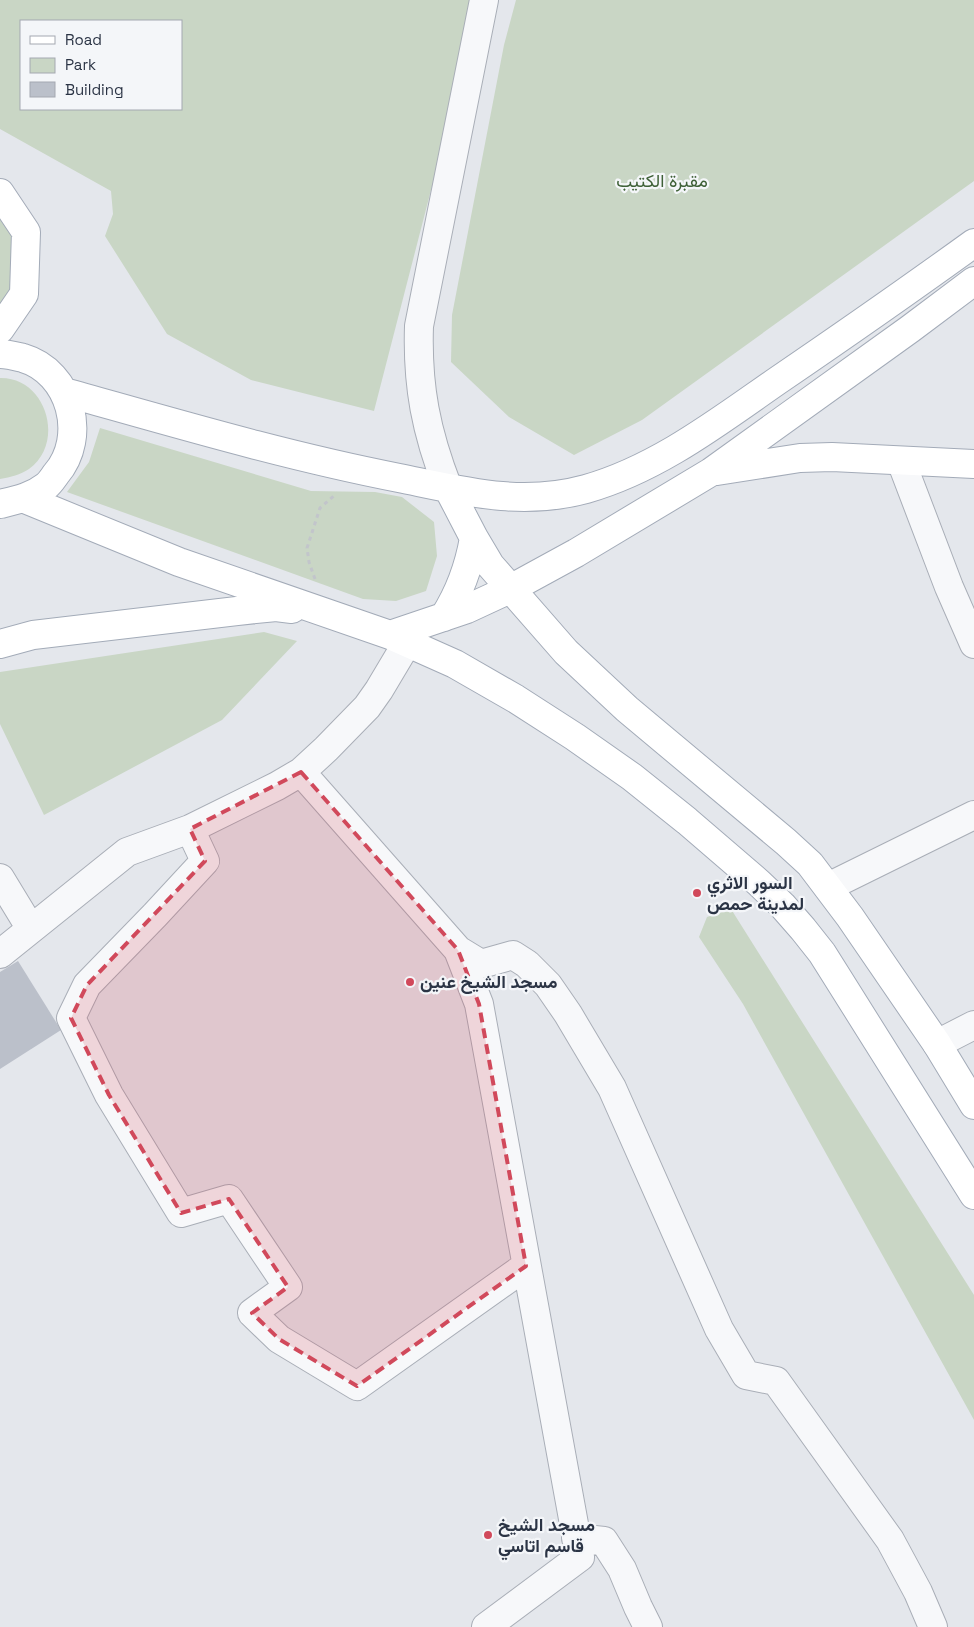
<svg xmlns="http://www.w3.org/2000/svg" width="974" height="1627" font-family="'Space Grotesk',Vazirmatn,sans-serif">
<rect width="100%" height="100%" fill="#e4e7ec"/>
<path fill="#c9d6c5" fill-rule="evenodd" d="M 0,0 L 480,0 L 374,411 L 251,380 L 167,334 L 105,236 L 113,214 L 111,191 L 0,129 ZM 21,21 L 181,21 L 181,109 L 21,109 Z
M 516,0 L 974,0 L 974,181 L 642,420 L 574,455 L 509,417 L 451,362 L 452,315 L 504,45 Z
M 0,193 L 26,232 L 0,329 Z
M 0,378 C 46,377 66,442 29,469 C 20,475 11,477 0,479 Z
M 100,428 L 311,491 L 375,492 L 402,497 L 434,522 L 437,556 L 426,591 L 396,601 L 363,599 L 67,492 L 89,462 Z
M 264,632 L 297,641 L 222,720 L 44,815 L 0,724 L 0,672 Z
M 731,909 L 974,1295 L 974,1420 L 743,1004 L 699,937 L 707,917 Z"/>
<path fill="#bbc0ca" d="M 18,961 L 61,1030 L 0,1069 L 0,972 Z"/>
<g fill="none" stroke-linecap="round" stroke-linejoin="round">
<g stroke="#a9aeb7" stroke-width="30">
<path id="minor" d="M 901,461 L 949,587 L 974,644
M 448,488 C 426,432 417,386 419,326 L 484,0
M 301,772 L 458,950 L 479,1004 L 580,1557 L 486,1627
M 190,829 L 205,861 L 155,915 L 87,985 L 71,1018 L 109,1095 L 181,1213 L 229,1199 L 288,1287 L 252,1313 L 279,1339 L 357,1386 L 526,1266
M 0,878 L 31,929
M 828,887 L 974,815
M 458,950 L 481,964 L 513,955 L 527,964 L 548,985 L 568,1014 L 612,1088 L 719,1329 L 746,1375 L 776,1381 L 890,1540 L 918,1592 L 933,1627
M 0,954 L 127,852 L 190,829 L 277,786 L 301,772 L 326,749 L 367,707 L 379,690 L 407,643
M 937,1044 L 974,1025
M 576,1538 L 604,1541 L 622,1569 L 638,1607 L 648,1627"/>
</g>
<g stroke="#a3abb8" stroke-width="30">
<path id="major" d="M 0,193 L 26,232 L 24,294 L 0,329
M 0,354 C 8,354 15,356 23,358 C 71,372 88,437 56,474 C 53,478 50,483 46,486 C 32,497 17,500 0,504
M 64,392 C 175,423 286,456 399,478 C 463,491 521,507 586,489 C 657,469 718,422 777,381 C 843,336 909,290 974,243
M 717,471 L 800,458 L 832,457 L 974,464
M 448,488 L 474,538 L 490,565 L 566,652 L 627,709 L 786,842 L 810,864 L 850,917 L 937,1044 L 974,1105
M 25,499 L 179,562 L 390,635 L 455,664 L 516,699 L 575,737 L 632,777 L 687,821 L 759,883 L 782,905 L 803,929 L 822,953 L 839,980 L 974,1195
M 444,617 C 460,592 469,567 474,538
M 390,635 L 467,609 L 510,589 L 576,553 L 711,472 L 910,329 L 974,281
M 0,644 L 33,635 L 237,611 L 276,607 L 292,609"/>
</g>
<path stroke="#c2c5cb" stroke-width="3" stroke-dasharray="4 4" stroke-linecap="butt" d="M 315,579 L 309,562 L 307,548 L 320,508 L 336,494"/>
<use href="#minor" stroke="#f7f8fa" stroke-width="28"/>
<use href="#major" stroke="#fff" stroke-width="28"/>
</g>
<path fill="#d1495b" fill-opacity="0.2" stroke="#d1495b" stroke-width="4" stroke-dasharray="10 6" stroke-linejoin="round" d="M 301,772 L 458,950 L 479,1004 L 526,1266 L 357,1386 L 279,1339 L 252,1313 L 288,1287 L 229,1199 L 181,1213 L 109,1095 L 71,1018 L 87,985 L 205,861 L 190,829 Z"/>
<g fill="#d1495b" stroke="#f4f6f9" stroke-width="2">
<circle cx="697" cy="893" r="5"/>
<circle cx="410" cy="982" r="5"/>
<circle cx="488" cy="1535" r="5"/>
</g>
<g text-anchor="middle" stroke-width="4.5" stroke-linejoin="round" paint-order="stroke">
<g font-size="18" fill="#3f6138" stroke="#f4f6f9">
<text x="662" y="187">مقبرة الكتيب</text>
</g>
<g font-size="18" font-weight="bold" fill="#2b3445" stroke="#f4f6f9" text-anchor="start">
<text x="707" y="889">السور الاثري<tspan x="707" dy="21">لمدينة حمص</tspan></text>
<text x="420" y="988">مسجد الشيخ عنين</text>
<text x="498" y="1531">مسجد الشيخ<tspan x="498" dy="21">قاسم اتاسي</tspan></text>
</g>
</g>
<rect x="20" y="20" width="162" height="90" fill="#f4f6f9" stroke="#a4a8b1"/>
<rect x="30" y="36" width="25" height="8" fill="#ffffff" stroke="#a4a8b1"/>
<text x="65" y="45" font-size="15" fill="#2b3445">Road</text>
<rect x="30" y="58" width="25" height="15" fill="#c9d6c5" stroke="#a4a8b1"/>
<text x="65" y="70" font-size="15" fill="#2b3445">Park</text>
<rect x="30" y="82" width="25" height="15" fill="#bbc0ca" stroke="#a4a8b1"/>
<text x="65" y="95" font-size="15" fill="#2b3445">Building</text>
</svg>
